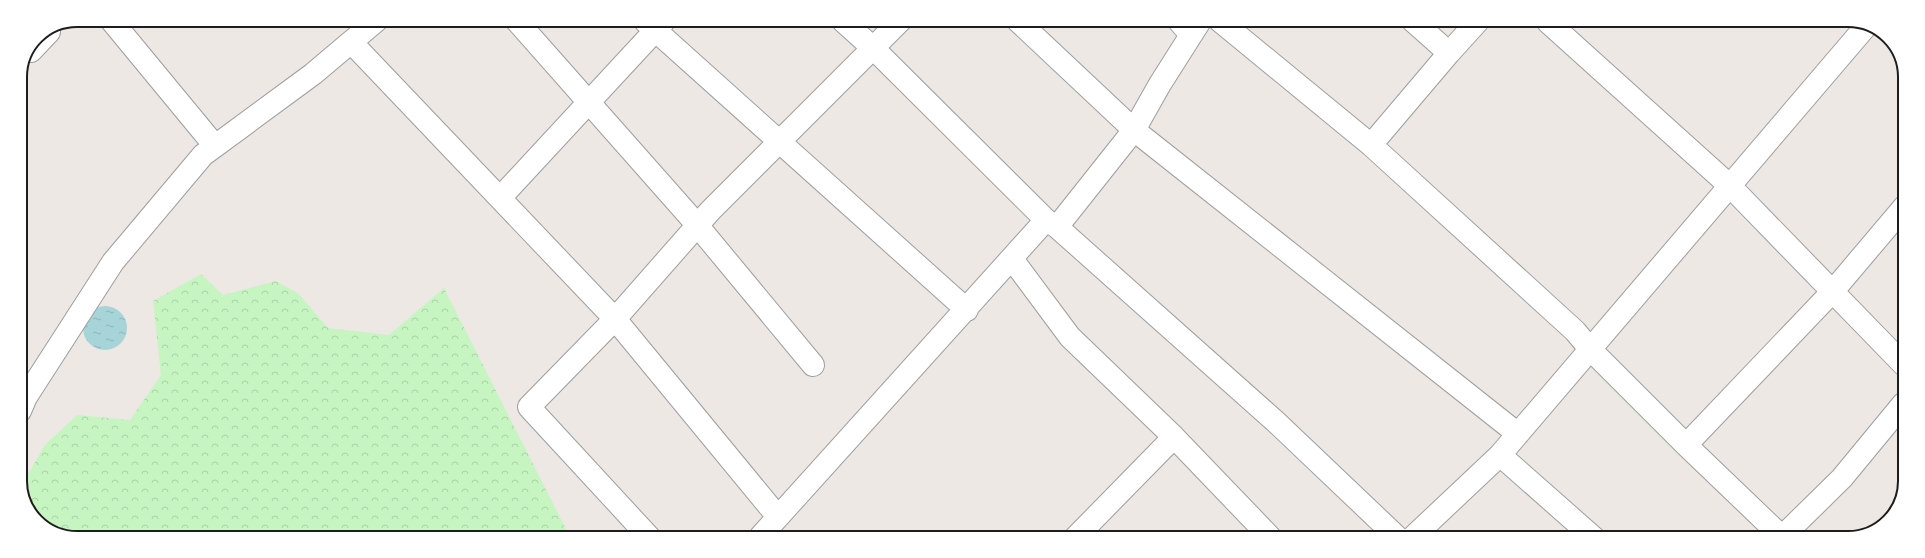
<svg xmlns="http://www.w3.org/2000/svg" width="1925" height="558" font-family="'Nunito Sans',sans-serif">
<defs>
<pattern id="park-crowns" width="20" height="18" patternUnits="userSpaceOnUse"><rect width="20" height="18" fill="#c6f5c2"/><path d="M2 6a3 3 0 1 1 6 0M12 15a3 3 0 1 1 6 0" fill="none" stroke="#aad2a6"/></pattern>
<pattern id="water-ripples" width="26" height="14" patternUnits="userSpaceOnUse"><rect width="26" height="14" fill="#a6d4d8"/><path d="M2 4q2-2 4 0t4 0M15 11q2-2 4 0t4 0" fill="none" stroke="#8eb6b9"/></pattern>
</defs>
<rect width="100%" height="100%" fill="#ede8e3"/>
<path fill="url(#park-crowns)" d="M 201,274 L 223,295 L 276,281 L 299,294 L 328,328 L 389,335 L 444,288 L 570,537 L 63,536 L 34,518 L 21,486 L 45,445 L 77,415 L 130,420 L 161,375 L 153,301 Z"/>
<path fill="url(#water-ripples)" d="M83 328a22 22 0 1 1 44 0a22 22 0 1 1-44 0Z"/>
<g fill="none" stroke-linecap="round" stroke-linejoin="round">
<g stroke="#9e9e9e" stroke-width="24">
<path id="street" d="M 111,20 L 215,146
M 516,20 L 692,219 L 813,365
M 645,21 L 967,310
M 843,21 L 873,48 L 1046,220
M 1018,21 L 1134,130 L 1518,434
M 1179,21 L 1191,35
M 1220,21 L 1371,145 L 1575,331 L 1590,349 L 1686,445 L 1782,537
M 1413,21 L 1449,53
M 1548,22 L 1730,186 L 1904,365
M 351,42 L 615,319 L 778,517
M 31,51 L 49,32
M 1371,145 L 1449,53 L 1478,21
M 500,198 L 664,21
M 1057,227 L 1276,422 L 1398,538
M 1012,259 L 1070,337 L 1174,437 L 1270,537
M 20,411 L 26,397 L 113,262 L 203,155 L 313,74 L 377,20
M 1686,445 L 1833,291 L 1904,207
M 1500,455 L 1594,538
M 649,537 L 529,407 L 615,319 L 710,211 L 900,21
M 760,537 L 1046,220 L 1057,227 L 1134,130 L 1160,84 L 1200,21
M 1076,537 L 1174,437
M 1412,538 L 1500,455 L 1867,25
M 1781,538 L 1842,478 L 1903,404"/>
</g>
<use href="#street" stroke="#fff" stroke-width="22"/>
</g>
<path d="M0 0H1925V558H0ZM77 27H1848A50 50 0 0 1 1898 77V481A50 50 0 0 1 1848 531H77A50 50 0 0 1 27 481V77A50 50 0 0 1 77 27Z" fill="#fff" fill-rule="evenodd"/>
<path fill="none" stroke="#1d1d1d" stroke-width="2" d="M77 27H1848A50 50 0 0 1 1898 77V481A50 50 0 0 1 1848 531H77A50 50 0 0 1 27 481V77A50 50 0 0 1 77 27Z"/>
</svg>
